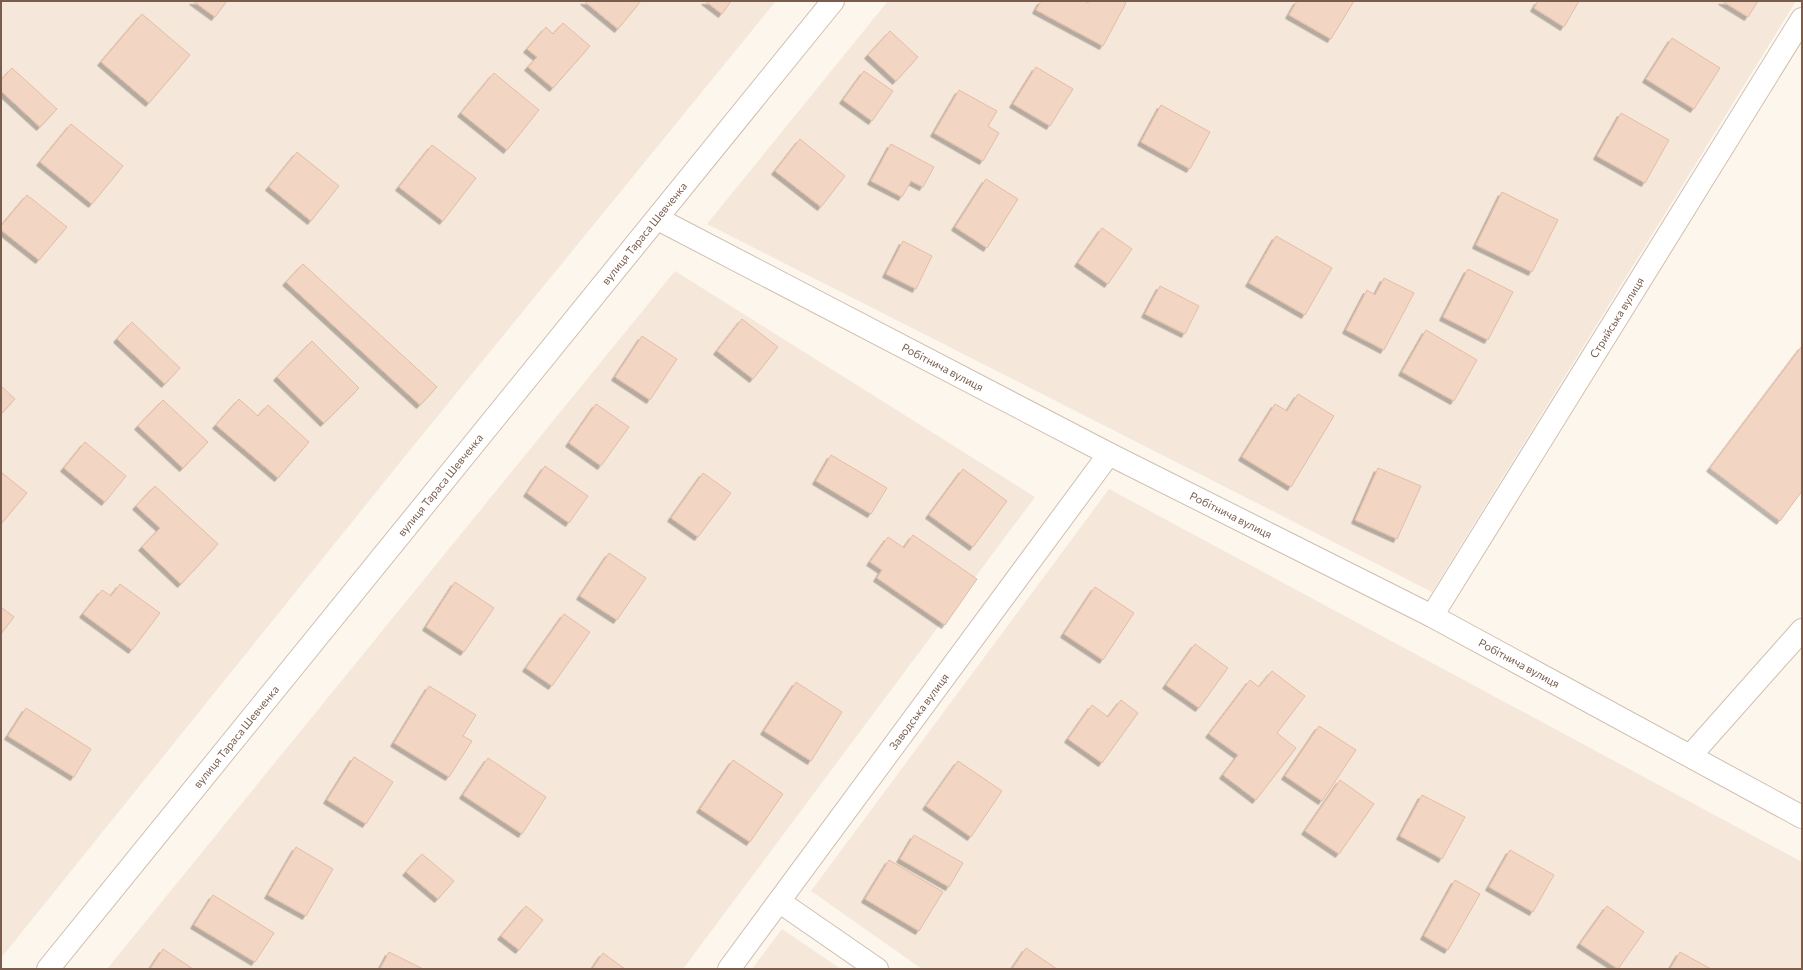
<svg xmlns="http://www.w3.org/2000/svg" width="1803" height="970" font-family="Commissioner,sans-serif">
<defs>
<filter id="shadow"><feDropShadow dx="-3.5" dy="3.5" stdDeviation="0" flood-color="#0004"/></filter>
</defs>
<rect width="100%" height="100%" fill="#fdf6ec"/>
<path fill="#f5e8da" d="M 1,1 L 776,1 L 410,450 L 1,958 Z
M 888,1 L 1796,1 L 1432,592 L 707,224 Z
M 675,271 L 1035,497 L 683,969 L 107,969 Z
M 1109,489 L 1802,862 L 1802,969 L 922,969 L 811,891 Z
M 782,929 L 841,969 L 752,969 Z"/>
<path fill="#f3d5c3" stroke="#e6bba3" filter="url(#shadow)" d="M 193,1 L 227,1 L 215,17 Z
M 584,1 L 641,1 L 618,29 Z
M 705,1 L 731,1 L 722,14 Z
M 1041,1 L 1085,1 L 1088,3 L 1089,1 L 1123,1 L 1126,3 L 1103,46 L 1036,10 Z
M 1297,1 L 1354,1 L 1331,39 L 1289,15 Z
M 1538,1 L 1579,1 L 1564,27 L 1534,8 Z
M 1722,1 L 1758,1 L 1748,17 Z
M 142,14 L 190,55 L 149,103 L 101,62 Z
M 563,23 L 590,46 L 553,88 L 528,67 L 537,57 L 527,49 L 546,27 L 553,34 Z
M 890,31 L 918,57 L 896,81 L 868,55 Z
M 1672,38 L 1720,68 L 1694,109 L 1646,79 Z
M 1036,67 L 1073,89 L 1050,126 L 1013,104 Z
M 12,68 L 57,109 L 40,127 L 1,91 L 1,80 Z
M 864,71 L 893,91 L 872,121 L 843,100 Z
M 494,73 L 539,110 L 507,150 L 461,113 Z
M 959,90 L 997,111 L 988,126 L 999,133 L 983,161 L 934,133 Z
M 1161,105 L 1210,132 L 1190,169 L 1141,142 Z
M 1621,113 L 1669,140 L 1645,183 L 1597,156 Z
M 71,124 L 123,166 L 92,204 L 40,162 Z
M 800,139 L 845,176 L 821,207 L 775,171 Z
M 891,144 L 934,167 L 923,187 L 911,181 L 902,197 L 871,181 Z
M 432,145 L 476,178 L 443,221 L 399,187 Z
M 297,152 L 339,186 L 311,221 L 269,187 Z
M 986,179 L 1018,199 L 987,248 L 955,227 Z
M 1502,192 L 1558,220 L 1532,272 L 1476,245 Z
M 27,195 L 67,227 L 39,260 L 1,230 L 1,226 Z
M 1102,228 L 1132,249 L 1108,284 L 1078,263 Z
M 1276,236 L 1332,268 L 1305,315 L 1249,283 Z
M 903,241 L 932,256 L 916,289 L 886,274 Z
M 303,264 L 437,387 L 420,405 L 286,282 Z
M 1468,269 L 1513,292 L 1488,340 L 1443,317 Z
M 1384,278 L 1414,293 L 1384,350 L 1346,330 L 1367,290 L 1375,295 Z
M 1160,286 L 1199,306 L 1185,334 L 1145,314 Z
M 742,319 L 778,347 L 753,379 L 717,351 Z
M 132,322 L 180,368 L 165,384 L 117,339 Z
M 1426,330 L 1477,360 L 1454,401 L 1402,372 Z
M 642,336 L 677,359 L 650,400 L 615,377 Z
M 312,341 L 359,388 L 324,423 L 277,377 Z
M 1802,346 L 1802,491 L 1780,521 L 1710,468 Z
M 1,386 L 15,399 L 1,414 Z
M 1298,394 L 1334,416 L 1291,487 L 1242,457 L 1275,404 L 1287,411 Z
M 239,399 L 258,416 L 268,405 L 309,442 L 278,478 L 216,425 Z
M 163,400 L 208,442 L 183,468 L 138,426 Z
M 596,404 L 629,427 L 601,466 L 569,443 Z
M 85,442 L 126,476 L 105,502 L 64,468 Z
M 831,455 L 887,488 L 871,514 L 816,481 Z
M 545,466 L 588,496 L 569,523 L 527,493 Z
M 1378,468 L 1421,486 L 1397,539 L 1355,520 Z
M 963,469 L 1007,501 L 973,547 L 929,515 Z
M 1,472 L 27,493 L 1,524 Z
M 703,473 L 731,493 L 698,537 L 671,518 Z
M 155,486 L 218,544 L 181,584 L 142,547 L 160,528 L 136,506 Z
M 913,535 L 977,579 L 945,625 L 877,578 L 882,570 L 870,562 L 888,537 L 904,548 Z
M 609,553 L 646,578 L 617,620 L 580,596 Z
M 455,582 L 494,608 L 464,652 L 426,627 Z
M 120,584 L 160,613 L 132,650 L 83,614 L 102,590 L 111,596 Z
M 1095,587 L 1134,613 L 1103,660 L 1064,634 Z
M 1,607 L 14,617 L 1,634 Z
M 564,614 L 590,632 L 552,686 L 526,668 Z
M 1195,644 L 1228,668 L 1199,708 L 1166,685 Z
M 1272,671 L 1305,696 L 1277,733 L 1296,748 L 1256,800 L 1223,775 L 1238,755 L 1209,734 L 1250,680 L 1259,687 Z
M 796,682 L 842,712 L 811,761 L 764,731 Z
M 429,686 L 476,715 L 463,736 L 472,741 L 449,777 L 394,743 Z
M 1121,700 L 1138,713 L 1102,763 L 1068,739 L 1092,705 L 1108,717 Z
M 26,708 L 91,749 L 74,777 L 8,736 Z
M 1319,726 L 1356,750 L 1322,801 L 1285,776 Z
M 354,757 L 393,782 L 366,824 L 327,800 Z
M 488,758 L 546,797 L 522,834 L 463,795 Z
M 733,760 L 783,794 L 750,842 L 700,809 Z
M 958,761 L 1002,791 L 971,837 L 926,806 Z
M 1340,780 L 1374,804 L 1339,854 L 1305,831 Z
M 1422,795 L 1465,817 L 1442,859 L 1400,836 Z
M 914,835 L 963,863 L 949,887 L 900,859 Z
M 296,847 L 333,869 L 306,916 L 268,895 Z
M 1510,850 L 1554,875 L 1533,912 L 1489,887 Z
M 422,854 L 454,881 L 438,899 L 406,872 Z
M 889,860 L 943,892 L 919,931 L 865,899 Z
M 1455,880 L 1480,894 L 1448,950 L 1424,936 Z
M 213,895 L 274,933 L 255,962 L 194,925 Z
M 526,906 L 543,920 L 519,950 L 501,936 Z
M 1607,906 L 1644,932 L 1618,969 L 1580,944 Z
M 1026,948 L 1057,969 L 1012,969 Z
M 163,949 L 193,969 L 150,969 Z
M 389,952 L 423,969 L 380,969 Z
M 1680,952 L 1711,969 L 1670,969 Z
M 603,953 L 625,969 L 592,969 Z"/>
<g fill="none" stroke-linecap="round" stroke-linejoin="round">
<g stroke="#d1beb0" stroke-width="24">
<g id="minor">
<path id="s1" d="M 658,219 L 1109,454 L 1432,616 L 1802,817"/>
<path id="s2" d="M 1432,616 L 1802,19"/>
<path d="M 1691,755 L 1802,630"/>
<path d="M 780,902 L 877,969"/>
<path id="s3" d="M 48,969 L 833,1"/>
<path id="s4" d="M 729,969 L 1109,454"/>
</g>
</g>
<use href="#minor" stroke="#fff" stroke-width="22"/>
</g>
<g text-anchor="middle" stroke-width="3" stroke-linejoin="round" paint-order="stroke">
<g font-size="11" fill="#7a5c4d" stroke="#fffaf3">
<text dy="4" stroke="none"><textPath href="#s3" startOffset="947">вулиця Тараса Шевченка</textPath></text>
<text dy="4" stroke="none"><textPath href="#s2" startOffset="351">Стрийська вулиця</textPath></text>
<text dy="4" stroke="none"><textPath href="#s1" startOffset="321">Робітнича вулиця</textPath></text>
<text dy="4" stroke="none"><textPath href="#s3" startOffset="623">вулиця Тараса Шевченка</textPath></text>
<text dy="4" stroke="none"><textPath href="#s1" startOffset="645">Робітнича вулиця</textPath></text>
<text dy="4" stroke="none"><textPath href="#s1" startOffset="969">Робітнича вулиця</textPath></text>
<text dy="4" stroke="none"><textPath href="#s4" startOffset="320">Заводська вулиця</textPath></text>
<text dy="4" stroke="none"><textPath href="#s3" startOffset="299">вулиця Тараса Шевченка</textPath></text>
</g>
</g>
<rect width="1803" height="970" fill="none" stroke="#7a5c4d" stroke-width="4"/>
</svg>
